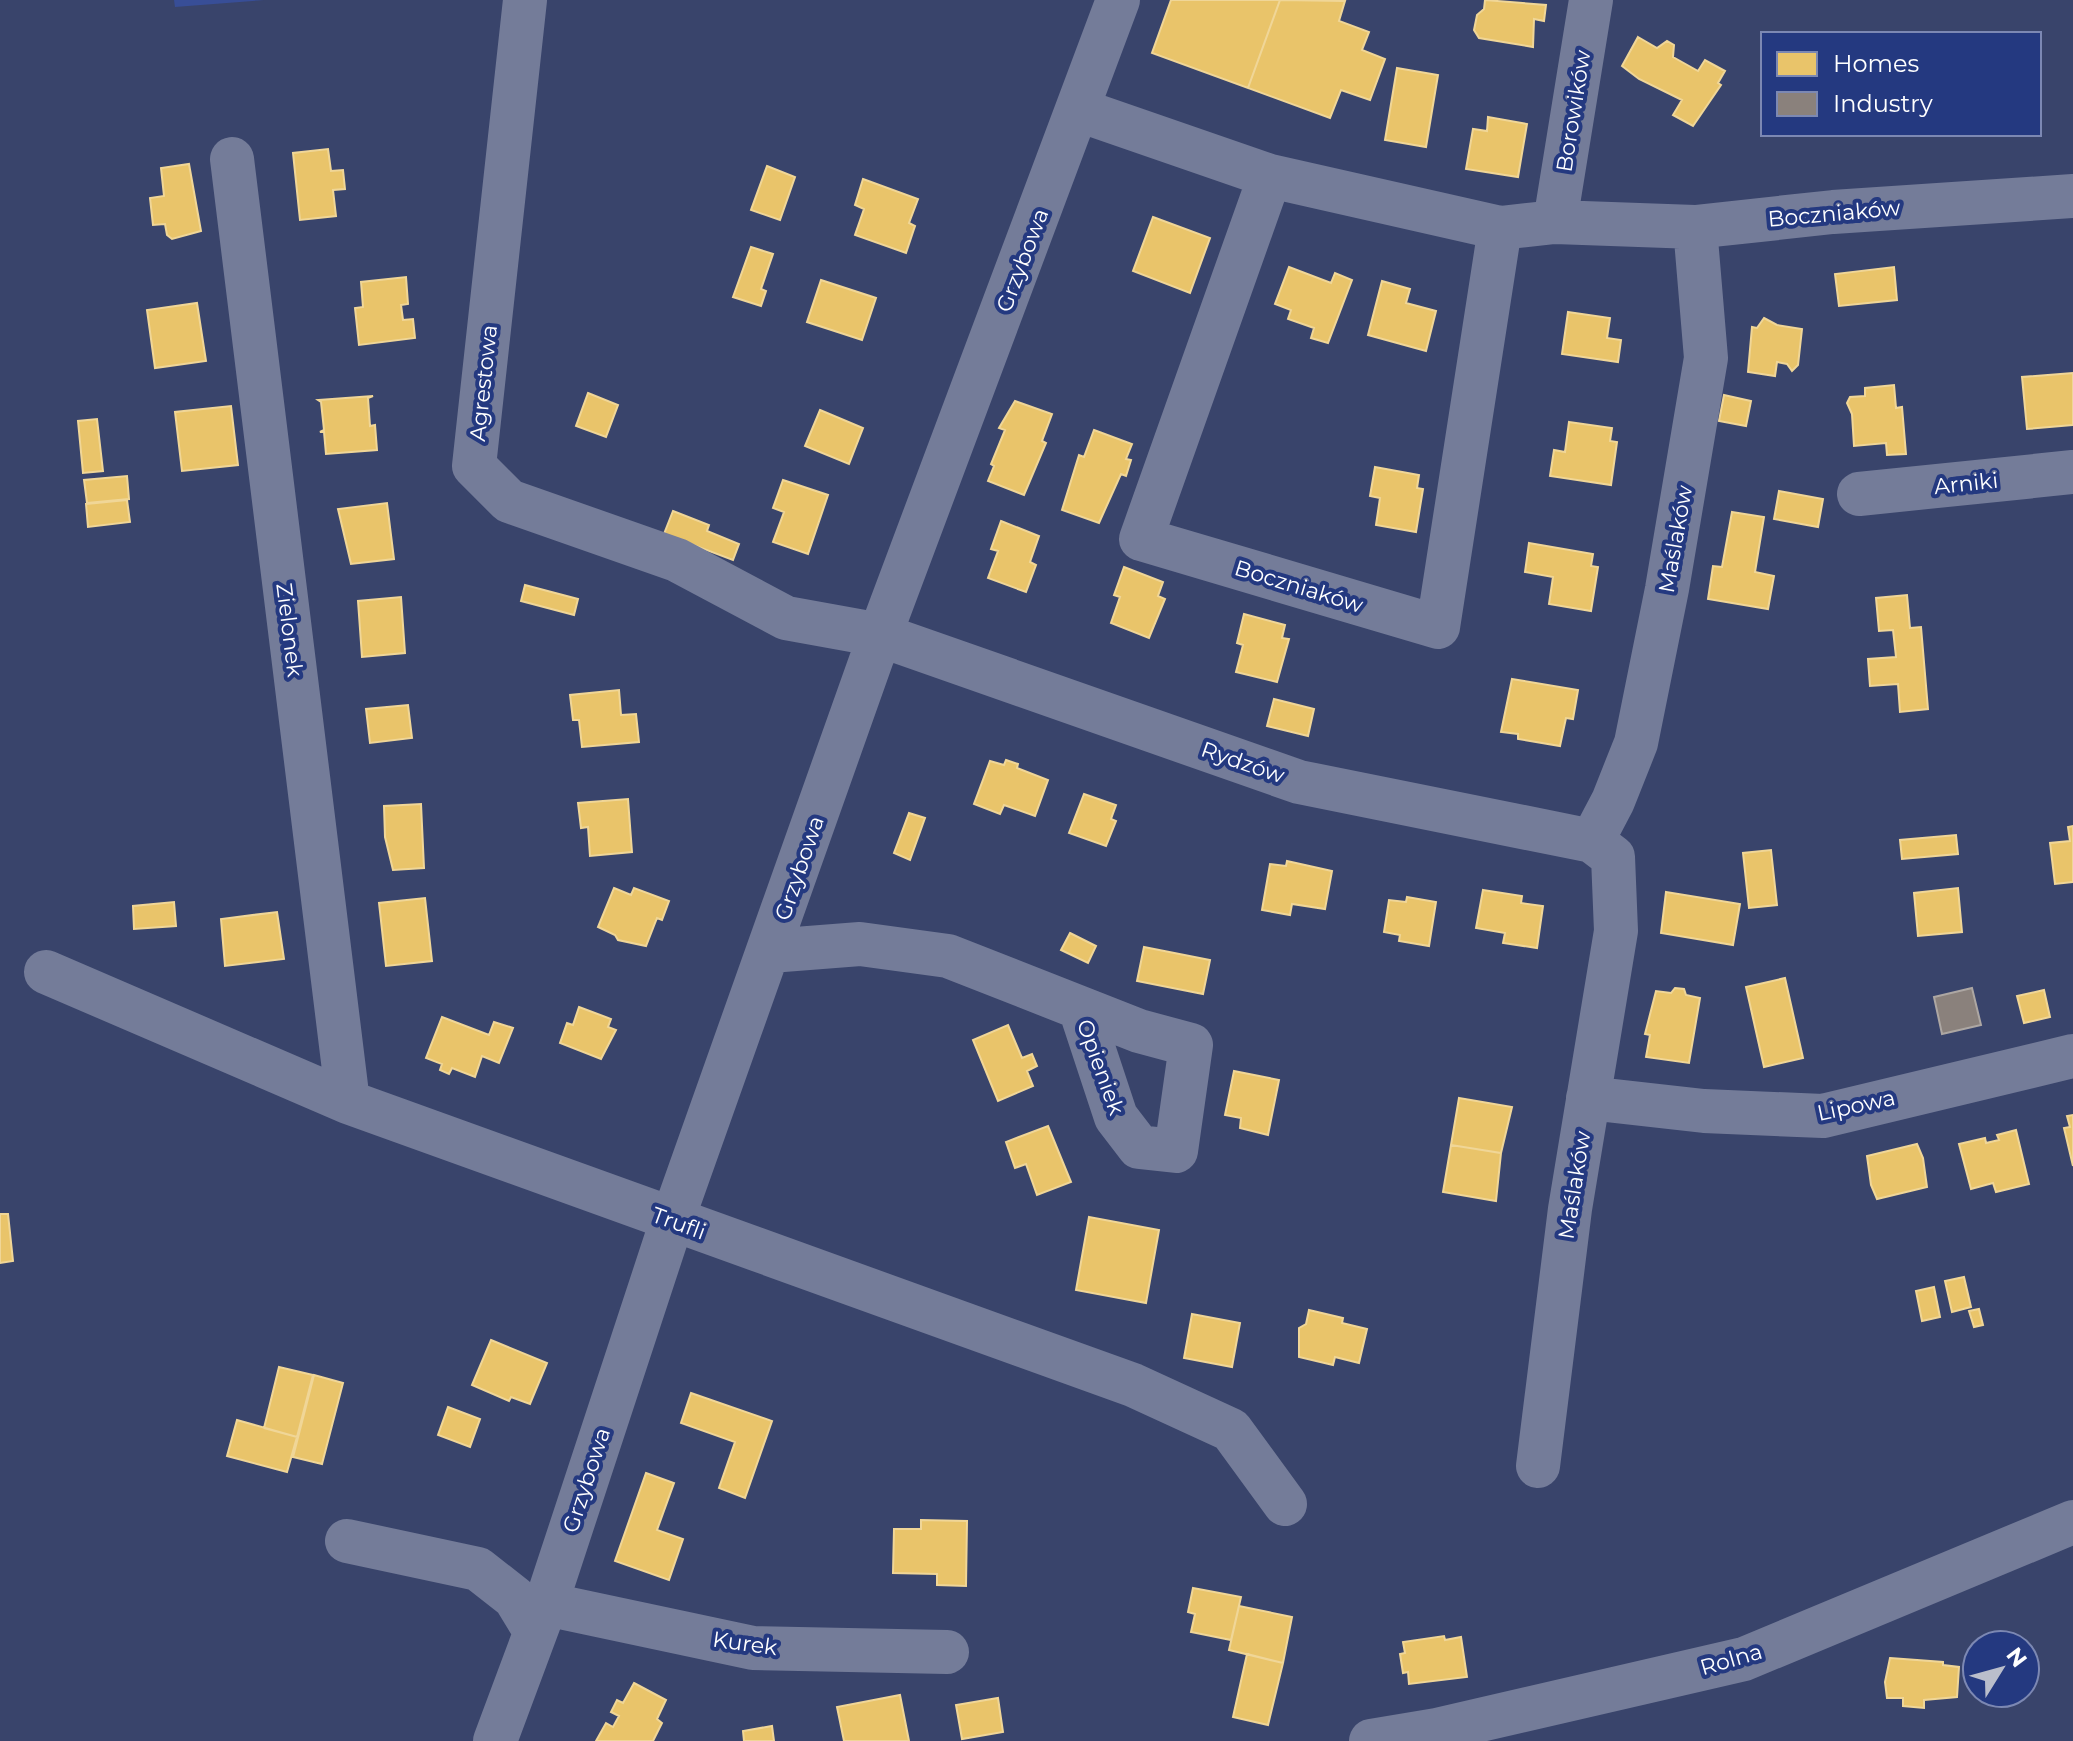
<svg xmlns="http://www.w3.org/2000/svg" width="2073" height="1741" font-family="Montserrat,sans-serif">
<rect width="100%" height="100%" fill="#39446b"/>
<path fill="#384e97" d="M 174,0 L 264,0 L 175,7 Z"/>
<path fill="#e9c46a" stroke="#f0d697" stroke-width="2" d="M 1171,0 L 1280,0 L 1248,88 L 1152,53 Z
M 1280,0 L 1345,1 L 1339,21 L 1369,32 L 1362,50 L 1385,59 L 1370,100 L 1341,90 L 1330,118 L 1248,88 Z
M 1485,0 L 1546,5 L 1544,21 L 1534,19 L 1533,47 L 1479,38 L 1474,30 L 1477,15 L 1484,9 Z
M 1638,37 L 1657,48 L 1667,41 L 1674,45 L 1673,57 L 1698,71 L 1705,60 L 1725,71 L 1718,83 L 1721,85 L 1693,126 L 1673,115 L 1682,100 L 1639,79 L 1622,66 Z
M 1397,68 L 1438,75 L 1426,147 L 1385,140 Z
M 1488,117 L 1527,124 L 1518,177 L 1466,169 L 1473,129 L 1487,131 Z
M 328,149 L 331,171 L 343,170 L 345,189 L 333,190 L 336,216 L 300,220 L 293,153 Z
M 189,164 L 201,231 L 172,239 L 167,235 L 165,224 L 153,225 L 150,198 L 164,196 L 161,168 Z
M 767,166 L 795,177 L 780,220 L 751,210 Z
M 863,179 L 918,199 L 909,223 L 915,226 L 906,253 L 855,235 L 864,209 L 855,205 Z
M 1153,217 L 1210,238 L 1190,293 L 1133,271 Z
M 751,247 L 773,254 L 761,289 L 766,291 L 761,306 L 733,297 Z
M 1289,267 L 1331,283 L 1335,273 L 1352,280 L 1328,343 L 1311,338 L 1314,328 L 1288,319 L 1291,310 L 1275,304 Z
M 1894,267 L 1897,300 L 1839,306 L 1835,274 Z
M 406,277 L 408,304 L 401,305 L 403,320 L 413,319 L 415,338 L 359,345 L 355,308 L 363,307 L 361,282 Z
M 821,280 L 876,298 L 862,340 L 807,322 Z
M 1382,281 L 1410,289 L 1406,303 L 1436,311 L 1426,351 L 1368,335 Z
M 197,303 L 206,361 L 155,368 L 147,310 Z
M 1568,312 L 1610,318 L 1607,338 L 1621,340 L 1618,362 L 1562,354 Z
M 1764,318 L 1777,325 L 1802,329 L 1798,365 L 1792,371 L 1787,364 L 1777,362 L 1775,376 L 1748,372 L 1752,327 L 1757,328 Z
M 2073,373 L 2073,425 L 2027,429 L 2022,377 Z
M 1894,385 L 1896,408 L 1902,407 L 1906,454 L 1887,455 L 1886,443 L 1854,446 L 1852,414 L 1847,403 L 1850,397 L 1865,396 L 1865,388 Z
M 588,393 L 618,405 L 606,437 L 576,426 Z
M 1724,395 L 1751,401 L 1746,426 L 1719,421 Z
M 373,396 L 368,398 L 370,426 L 375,425 L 377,450 L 326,454 L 324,432 L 320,432 L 324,430 L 321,402 L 318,400 Z
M 1015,401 L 1052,414 L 1042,441 L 1046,443 L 1024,495 L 988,481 L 994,466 L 991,464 L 1005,430 L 999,428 Z
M 231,406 L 238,465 L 182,471 L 175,412 Z
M 820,410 L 863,428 L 849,464 L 805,446 Z
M 97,419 L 103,471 L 83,473 L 78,421 Z
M 1569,422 L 1612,428 L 1610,441 L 1617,442 L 1611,485 L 1550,476 L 1554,450 L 1565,452 Z
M 1094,430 L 1132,444 L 1126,459 L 1131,460 L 1126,476 L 1121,474 L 1099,523 L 1062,510 L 1079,455 L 1084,457 Z
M 1375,467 L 1419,475 L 1417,488 L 1423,489 L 1416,532 L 1376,525 L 1380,498 L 1370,496 Z
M 127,476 L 129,499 L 87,503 L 84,480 Z
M 783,480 L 828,495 L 808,554 L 773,542 L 784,512 L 773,508 Z
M 1779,491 L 1823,499 L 1818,527 L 1774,519 Z
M 127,500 L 130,522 L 88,527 L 86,504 Z
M 387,503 L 394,559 L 351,564 L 338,509 Z
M 673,511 L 709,525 L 707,531 L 739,544 L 733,560 L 664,534 Z
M 1732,512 L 1764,517 L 1755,572 L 1774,576 L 1768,609 L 1708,599 L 1713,566 L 1722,567 Z
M 1001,521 L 1039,536 L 1030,562 L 1036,565 L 1026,592 L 988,578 L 998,551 L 991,549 Z
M 1529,543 L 1593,554 L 1591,566 L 1598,567 L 1591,611 L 1549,604 L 1553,577 L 1525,572 Z
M 1124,567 L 1163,582 L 1158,596 L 1165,599 L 1149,638 L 1111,623 L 1120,597 L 1114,595 Z
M 525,585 L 578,599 L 574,615 L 521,601 Z
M 1907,595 L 1910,628 L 1921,627 L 1928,709 L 1900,712 L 1898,684 L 1870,686 L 1868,659 L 1896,657 L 1893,630 L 1879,631 L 1876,598 Z
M 401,597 L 405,653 L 362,657 L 358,601 Z
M 1244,614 L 1285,625 L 1282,638 L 1289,639 L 1277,682 L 1236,672 L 1243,645 L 1237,643 Z
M 1512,679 L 1578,690 L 1573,719 L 1566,718 L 1560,746 L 1518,739 L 1518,734 L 1501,732 Z
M 619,690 L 621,715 L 636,714 L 639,742 L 582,747 L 579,720 L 573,720 L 570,695 Z
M 1274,699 L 1314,709 L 1308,736 L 1267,726 Z
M 408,705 L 412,738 L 370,743 L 366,709 Z
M 1006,760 L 1018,764 L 1017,768 L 1048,780 L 1035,816 L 1004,805 L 1000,814 L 974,804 L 990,761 L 1004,765 Z
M 1084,794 L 1116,805 L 1111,819 L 1116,821 L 1106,846 L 1069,833 Z
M 628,799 L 632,852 L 590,856 L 588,827 L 581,828 L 578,803 Z
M 421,804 L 424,868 L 393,870 L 385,837 L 384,806 Z
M 909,813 L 925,818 L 910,860 L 894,853 Z
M 2073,826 L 2073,882 L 2055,884 L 2050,843 L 2070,841 L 2068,827 Z
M 1956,835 L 1958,854 L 1902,859 L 1900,840 Z
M 1771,850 L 1777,905 L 1749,908 L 1743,853 Z
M 1287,861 L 1332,871 L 1325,909 L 1292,904 L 1290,915 L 1262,910 L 1270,864 L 1286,866 Z
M 614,888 L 631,895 L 634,888 L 669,901 L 662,920 L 657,918 L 646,946 L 618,940 L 615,935 L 598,927 Z
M 1958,888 L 1962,932 L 1918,936 L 1914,893 Z
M 1483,890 L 1522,896 L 1521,903 L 1543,906 L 1537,948 L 1503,943 L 1505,933 L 1476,928 Z
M 1666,892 L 1740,904 L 1733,945 L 1661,933 Z
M 1407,897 L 1436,902 L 1429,946 L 1399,941 L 1400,935 L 1384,932 L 1389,900 L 1406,902 Z
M 425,898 L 432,961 L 386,966 L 379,903 Z
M 174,902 L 176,926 L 134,929 L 133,906 Z
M 277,912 L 284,959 L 225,966 L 221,919 Z
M 1070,933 L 1096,946 L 1088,963 L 1061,950 Z
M 1144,947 L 1210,960 L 1203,994 L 1137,981 Z
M 1785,978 L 1803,1058 L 1764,1067 L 1746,987 Z
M 1675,988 L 1684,989 L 1686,995 L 1700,998 L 1689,1063 L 1646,1057 L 1650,1035 L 1645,1034 L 1656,991 L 1671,993 Z
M 2044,990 L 2050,1017 L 2024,1023 L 2017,996 Z
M 579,1007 L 611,1019 L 608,1027 L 616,1030 L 601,1059 L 560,1043 L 567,1023 L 573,1025 Z
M 442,1017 L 489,1035 L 494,1022 L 513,1028 L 499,1063 L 482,1056 L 475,1077 L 452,1068 L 449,1074 L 440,1070 L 442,1064 L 426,1058 Z
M 1008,1025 L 1022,1058 L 1032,1054 L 1037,1066 L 1027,1071 L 1033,1086 L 998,1101 L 973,1040 Z
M 1234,1071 L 1279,1080 L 1268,1135 L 1240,1128 L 1241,1118 L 1225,1115 Z
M 1459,1098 L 1512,1107 L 1501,1153 L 1451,1145 Z
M 2073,1115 L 2073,1166 L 2064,1128 L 2070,1127 L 2067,1116 Z
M 1048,1126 L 1071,1182 L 1037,1195 L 1026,1164 L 1015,1168 L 1006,1142 Z
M 2016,1130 L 2029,1184 L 1996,1192 L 1993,1183 L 1971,1189 L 1959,1144 L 1985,1138 L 1986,1143 L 1999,1140 L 1997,1135 Z
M 1917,1144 L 1923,1158 L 1927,1187 L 1877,1199 L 1871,1185 L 1867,1156 Z
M 1451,1145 L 1501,1153 L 1496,1201 L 1443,1192 Z
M 0,1214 L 8,1214 L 13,1261 L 0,1263 Z
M 1089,1217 L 1159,1230 L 1146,1303 L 1076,1290 Z
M 1964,1277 L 1971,1307 L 1952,1312 L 1945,1281 Z
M 1934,1287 L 1940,1317 L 1922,1321 L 1916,1291 Z
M 1979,1309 L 1983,1325 L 1974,1327 L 1969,1311 Z
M 1309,1310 L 1343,1318 L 1342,1323 L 1367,1329 L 1359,1363 L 1335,1357 L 1333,1365 L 1299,1357 L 1299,1328 L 1306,1324 Z
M 1192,1314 L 1240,1323 L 1232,1367 L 1184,1358 Z
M 491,1340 L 547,1363 L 530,1404 L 511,1397 L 509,1401 L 472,1385 Z
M 279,1367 L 313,1375 L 297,1437 L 264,1428 Z
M 314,1375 L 343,1383 L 322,1464 L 293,1457 Z
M 691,1393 L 772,1421 L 745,1498 L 719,1488 L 735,1442 L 681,1423 Z
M 448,1407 L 480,1419 L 470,1447 L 438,1435 Z
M 237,1420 L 297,1437 L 287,1472 L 227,1456 Z
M 646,1473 L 674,1483 L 657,1530 L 683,1539 L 669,1580 L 615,1561 Z
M 921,1520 L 967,1521 L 966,1586 L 937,1585 L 937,1574 L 893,1573 L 894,1529 L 921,1529 Z
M 1193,1588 L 1241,1597 L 1231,1640 L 1191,1632 L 1195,1614 L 1188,1612 Z
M 1239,1606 L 1292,1617 L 1283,1663 L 1229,1650 Z
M 1444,1636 L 1445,1640 L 1461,1637 L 1467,1677 L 1409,1684 L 1408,1672 L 1403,1673 L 1400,1654 L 1405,1653 L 1403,1642 Z
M 1247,1654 L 1283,1663 L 1268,1725 L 1233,1717 Z
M 1890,1658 L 1943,1662 L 1943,1665 L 1959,1667 L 1957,1697 L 1924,1700 L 1924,1708 L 1903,1706 L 1903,1698 L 1887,1698 L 1885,1682 Z
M 634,1683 L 666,1700 L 657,1719 L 662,1723 L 653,1741 L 596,1741 L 606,1723 L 613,1727 L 619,1716 L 611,1712 L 617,1700 L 623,1703 Z
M 900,1695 L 909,1741 L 844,1741 L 837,1707 Z
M 998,1698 L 1003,1732 L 962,1739 L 956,1705 Z
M 772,1726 L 774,1741 L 744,1741 L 743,1731 Z"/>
<path fill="#8a817c" stroke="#ada7a3" stroke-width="2" d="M 1972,988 L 1981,1025 L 1942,1034 L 1934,997 Z"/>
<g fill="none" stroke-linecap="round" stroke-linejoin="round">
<path stroke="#747c99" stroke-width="44" d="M 525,0 L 474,466 L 509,501 L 677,560 L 786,618 L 880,635 L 1299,782 L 1592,841 L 1613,857 L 1616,931 L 1570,1209 L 1538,1466
M 1079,110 L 1270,176 L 1500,228 L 1555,222 L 1695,227 L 1833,212 L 2073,196
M 232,159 L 348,1102
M 1270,176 L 1141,539 L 1438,627 L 1500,228
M 1555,222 L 1591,0
M 1859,494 L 2073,472
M 1592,841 L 1613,801 L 1636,743 L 1667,589 L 1706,358 L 1695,227
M 770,951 L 860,944 L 948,956 L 1139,1031 L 1191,1045 L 1176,1151 L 1139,1147 L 1116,1117 L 1080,1008
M 46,972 L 348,1102 L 1133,1385 L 1231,1430 L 1285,1504
M 1588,1098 L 1704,1111 L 1823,1116 L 2073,1056
M 347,1541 L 478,1569 L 515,1598 L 535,1631
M 546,1604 L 753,1648 L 947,1652
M 495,1741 L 546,1604 L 672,1221 L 880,635 L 1118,0
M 1371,1741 L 1437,1730 L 1744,1659 L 2073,1522"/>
</g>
<g text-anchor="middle" stroke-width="8" stroke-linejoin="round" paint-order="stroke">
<g font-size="22" fill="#fff" stroke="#243980">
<text transform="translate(1573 111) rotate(-81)" y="8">Borowików</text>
<text transform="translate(1834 213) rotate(-5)" y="8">Boczniaków</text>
<text transform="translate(1022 260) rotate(-69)" y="8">Grzybowa</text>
<text transform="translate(483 383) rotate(-84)" y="8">Agrestowa</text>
<text transform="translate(1966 483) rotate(-6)" y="8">Arniki</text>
<text transform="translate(1675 539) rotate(-80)" y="8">Maślaków</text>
<text transform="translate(1299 586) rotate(17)" y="8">Boczniaków</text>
<text transform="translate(290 630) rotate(83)" y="8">Zielonek</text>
<text transform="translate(1243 762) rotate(19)" y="8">Rydzów</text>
<text transform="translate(799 868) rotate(-71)" y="8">Grzybowa</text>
<text transform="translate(1101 1067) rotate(70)" y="8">Opieniek</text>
<text transform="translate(1856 1105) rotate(-12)" y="8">Lipowa</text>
<text transform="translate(1574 1185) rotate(-81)" y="8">Maślaków</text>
<text transform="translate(679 1223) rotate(20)" y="8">Trufli</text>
<text transform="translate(586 1480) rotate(-72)" y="8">Grzybowa</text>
<text transform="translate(745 1643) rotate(8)" y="8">Kurek</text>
<text transform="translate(1731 1659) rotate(-16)" y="8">Rolna</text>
</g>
</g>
<rect x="1761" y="32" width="280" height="104" fill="#243980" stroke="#7c88b3" stroke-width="2"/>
<rect x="1777" y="52" width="40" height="24" fill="#e9c46a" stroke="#7c88b3" stroke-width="2"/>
<text x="1833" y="72" font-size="24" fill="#ffffff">Homes</text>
<rect x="1777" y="92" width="40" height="24" fill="#8a817c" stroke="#7c88b3" stroke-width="2"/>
<text x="1833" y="112" font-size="24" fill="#ffffff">Industry</text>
<g transform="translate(2001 1669) rotate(53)"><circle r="38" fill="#243980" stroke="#7c88b3" stroke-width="2"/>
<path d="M0-6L14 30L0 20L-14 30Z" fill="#babecb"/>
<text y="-12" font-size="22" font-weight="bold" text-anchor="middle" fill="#ffffff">N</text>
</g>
</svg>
